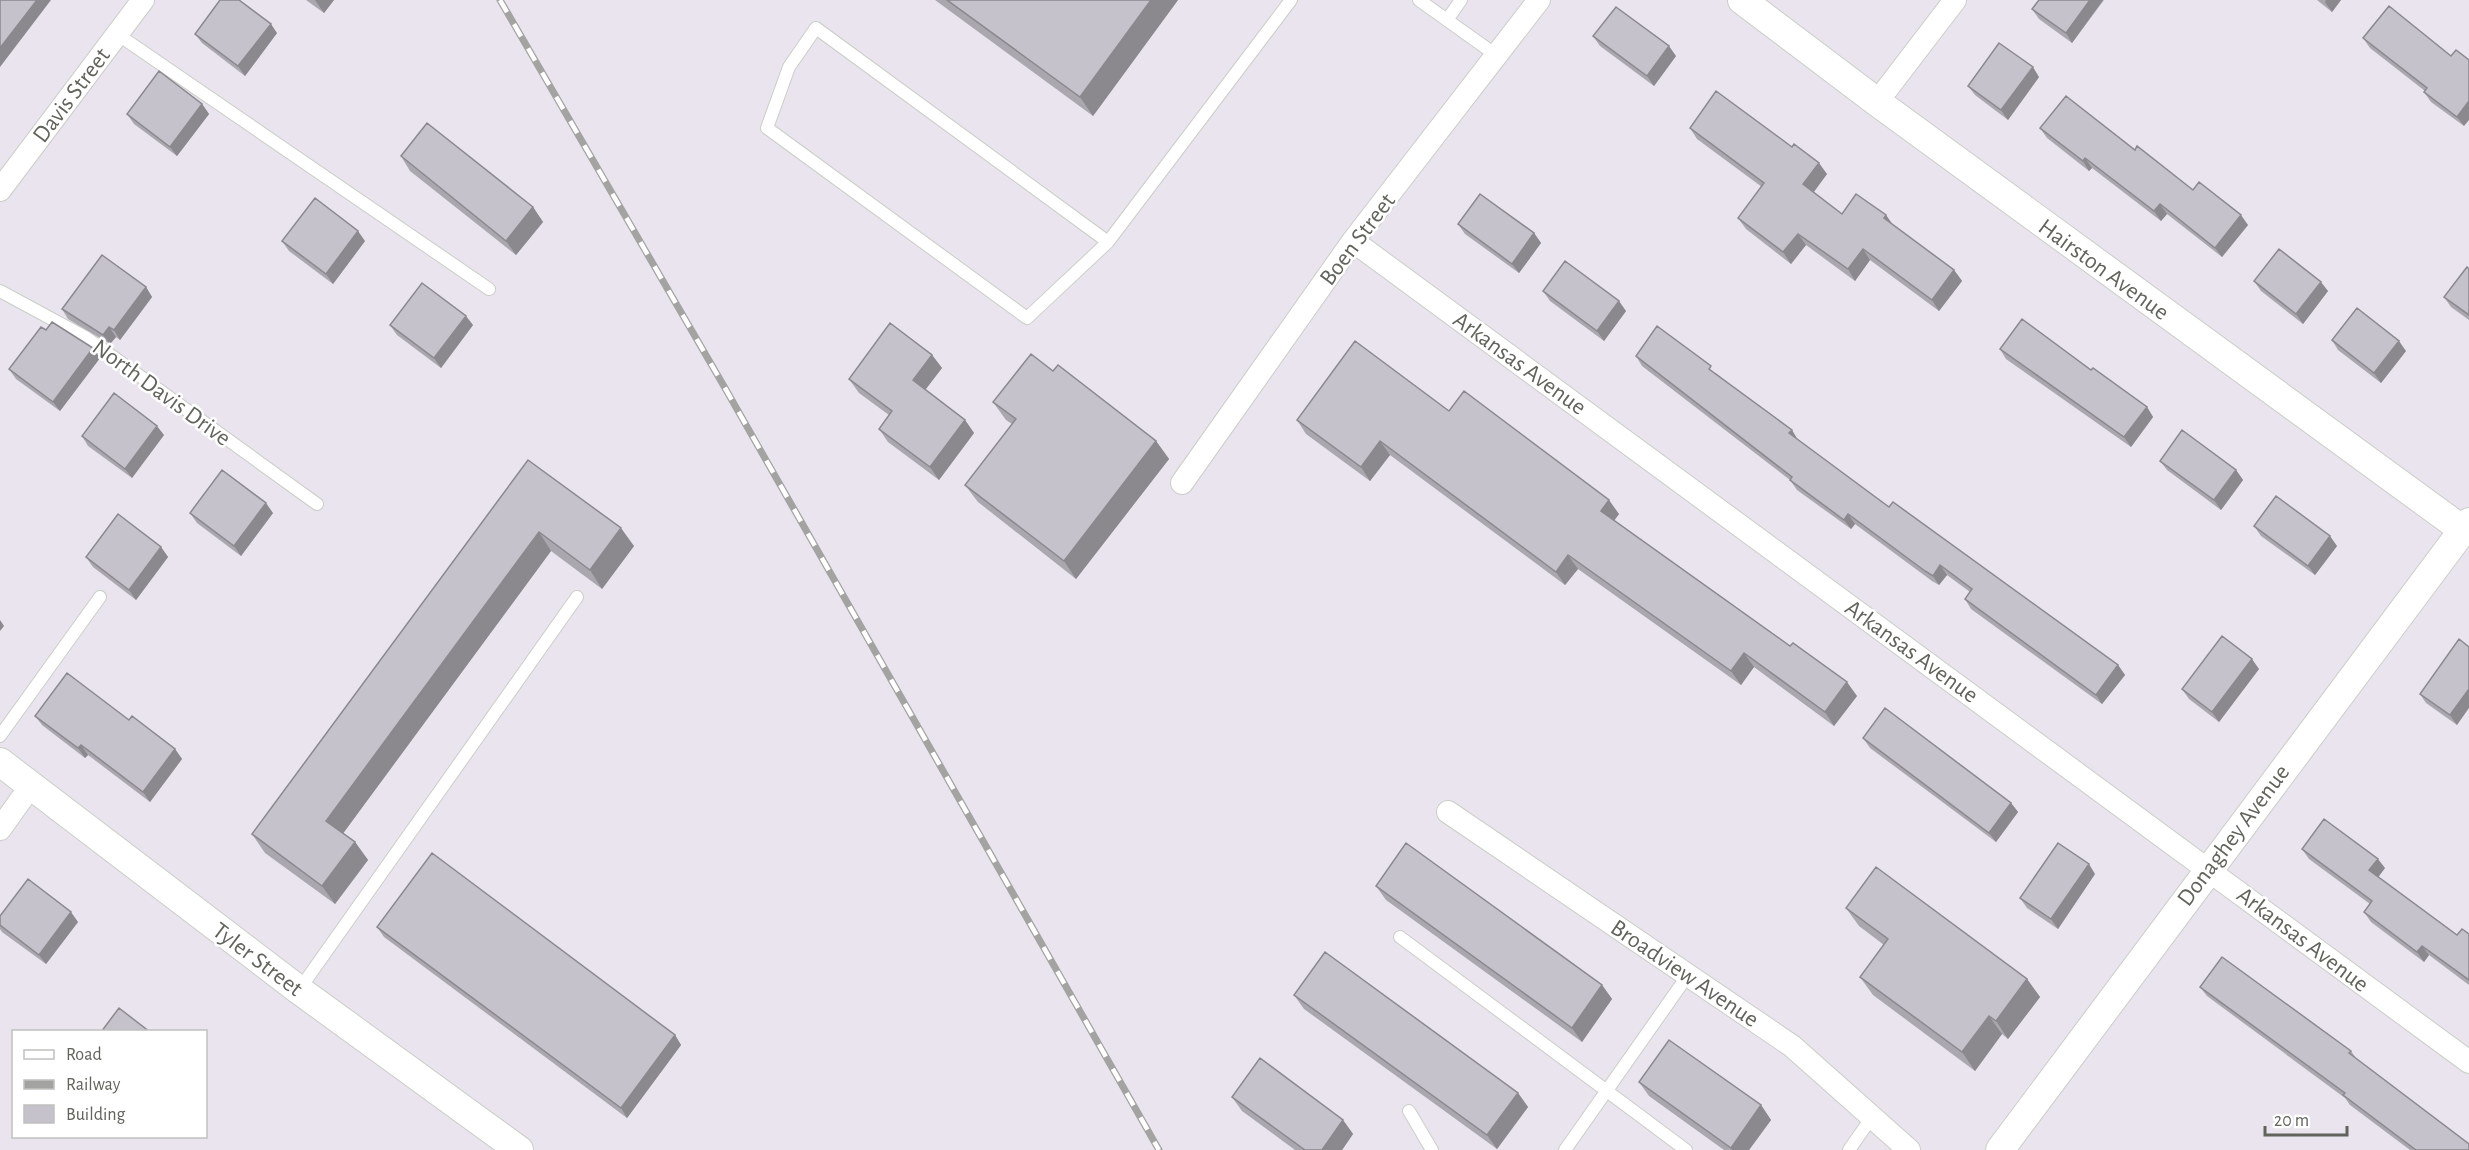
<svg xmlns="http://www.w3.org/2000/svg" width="2469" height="1150" font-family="'Alegreya Sans',sans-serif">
<rect width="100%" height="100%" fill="#e9e4ee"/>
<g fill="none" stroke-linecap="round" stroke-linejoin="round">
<g stroke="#cbcec7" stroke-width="14">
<path id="service" d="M 1419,0 L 1496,55
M 1447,20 L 1461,0
M 117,34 L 489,289
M 1108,242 L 816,28 L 789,67 L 767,128 L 1027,318 L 1108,242 L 1291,0
M 0,291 L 87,338 L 317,504
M 0,736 L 100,597
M 1400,937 L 1686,1150
M 299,990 L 577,597
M 1409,1111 L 1432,1150
M 1565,1150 L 1688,975
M 1849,1150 L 1872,1117"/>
</g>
<g stroke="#cbcec7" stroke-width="24">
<path id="minor" d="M 1877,102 L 1955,0
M 0,190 L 143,0
M 1353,241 L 2469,1062
M 1182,483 L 1353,241 L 1539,0
M 1448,812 L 1792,1046 L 1909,1150
M 0,829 L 30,787"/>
</g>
<g stroke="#cbcec7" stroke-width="30">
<path id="tertiary" d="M 1742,0 L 1877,102 L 2463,530
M 0,762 L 299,990 L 519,1150
M 2000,1150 L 2469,522"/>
</g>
<use href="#service" stroke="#fff" stroke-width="12"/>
<use href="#minor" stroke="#fff" stroke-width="22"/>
<use href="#tertiary" stroke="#fff" stroke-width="28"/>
<g stroke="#a3a4a1" stroke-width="7">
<path id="rail" d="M 500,0 L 725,388 L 1159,1150"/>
</g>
<use href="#rail" stroke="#fff" stroke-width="4.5" stroke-dasharray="14" stroke-linecap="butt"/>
</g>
<path fill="#aaa7af" d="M 306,0 L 334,0 L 324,13 Z
M 935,0 L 1178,0 L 1093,116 Z
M 2104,0 L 2072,43 L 2039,19 L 2032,9 Z
M 2317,0 L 2341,0 L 2332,12 Z
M 2389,6 L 2464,126 L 2431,102 L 2424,92 L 2425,91 L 2370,48 L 2363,38 Z
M 277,33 L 245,76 L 202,43 L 195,34 Z
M 1593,36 L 1676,56 L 1654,86 L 1600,46 Z
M 2039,77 L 2008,120 L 1975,95 L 1968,86 Z
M 202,104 L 209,114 L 177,156 L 134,124 L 127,114 Z
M 1690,128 L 1827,174 L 1813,192 L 1842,214 L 1886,215 L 1893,225 L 1954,270 L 1962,281 L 1939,311 L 1870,260 L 1855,281 L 1806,245 L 1791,264 L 1746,229 L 1738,218 L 1762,187 L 1697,139 Z
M 2040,128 L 2135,150 L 2193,190 L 2248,225 L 2222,257 L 2167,214 L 2161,221 L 2092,168 L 2089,171 L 2047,138 Z
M 401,156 L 533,207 L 543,222 L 516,255 L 410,171 Z
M 1458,224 L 1534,233 L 1541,243 L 1519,273 L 1465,234 Z
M 282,241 L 365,241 L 333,284 L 289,251 Z
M 2469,269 L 2469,320 L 2451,307 L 2444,297 Z
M 2254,281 L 2328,291 L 2303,324 L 2261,291 Z
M 146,287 L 152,297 L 120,340 L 116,337 L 110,344 L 68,319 L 62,309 Z
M 1543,291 L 1626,311 L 1604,341 L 1550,301 Z
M 390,325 L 473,325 L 441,368 L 397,335 Z
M 46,330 L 100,358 L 60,411 L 16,379 L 9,369 Z
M 2332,340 L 2406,351 L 2381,383 L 2338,350 Z
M 2000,349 L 2147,407 L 2153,417 L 2131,447 L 2006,359 Z
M 932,355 L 942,368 L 925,390 L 965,420 L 974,433 L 939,480 L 888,442 L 879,429 L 889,415 L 859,393 L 849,379 Z
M 1636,356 L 1717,374 L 1798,440 L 1889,507 L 2118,665 L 2125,675 L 2102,704 L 1971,609 L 1965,599 L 1970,592 L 1947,575 L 1939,585 L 1932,581 L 1855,524 L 1851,529 L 1797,490 L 1790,480 L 1642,366 Z
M 1053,371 L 1156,441 L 1169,459 L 1076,579 L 978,502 L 965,485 L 1012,424 L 1006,420 L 993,402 Z
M 1449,411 L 1619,514 L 1614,520 L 1857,696 L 1834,726 L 1754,667 L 1741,685 L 1578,569 L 1565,585 L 1390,455 L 1370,481 L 1306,434 L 1297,420 Z
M 164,435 L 132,478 L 88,446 L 82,436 Z
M 528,460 L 634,546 L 602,589 L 551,551 L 343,833 L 355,842 L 368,860 L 335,904 L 265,853 L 252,834 Z
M 2160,461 L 2236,470 L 2243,480 L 2221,510 L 2167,470 Z
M 190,513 L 273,513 L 241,556 L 197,523 Z
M 2254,526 L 2337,546 L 2315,575 L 2261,536 Z
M 161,547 L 168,557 L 136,600 L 93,567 L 86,557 Z
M 2459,639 L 2457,725 L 2426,703 L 2420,694 Z
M 2259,669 L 2219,722 L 2189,699 L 2182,689 Z
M 35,716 L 129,720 L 175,749 L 182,759 L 150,802 L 88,755 L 85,758 L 42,725 Z
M 1863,738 L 2011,803 L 2018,812 L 1996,842 L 1870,748 Z
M 2302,849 L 2385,868 L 2378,877 L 2457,935 L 2469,934 L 2469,985 L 2429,955 L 2424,962 L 2371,922 L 2364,912 L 2370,904 L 2309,859 Z
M 2095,874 L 2058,929 L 2027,908 L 2020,898 Z
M 1376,886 L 1602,985 L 1612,999 L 1582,1042 L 1386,900 Z
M 1846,908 L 2027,979 L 2040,997 L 2008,1039 L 2002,1034 L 1975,1071 L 1873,995 L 1860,977 L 1884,945 L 1859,926 Z
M 0,916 L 78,922 L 46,964 L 2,932 L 0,929 Z
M 377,927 L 675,1035 L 681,1045 L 627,1118 L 384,937 Z
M 2200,987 L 2351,1051 L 2356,1058 L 2469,1150 L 2410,1150 L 2350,1105 L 2345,1098 L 2207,996 Z
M 1294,995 L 1518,1093 L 1528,1107 L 1497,1149 L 1304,1009 Z
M 1639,1082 L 1761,1105 L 1771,1120 L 1749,1150 L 1724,1150 L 1649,1096 Z
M 1232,1097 L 1343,1120 L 1353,1134 L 1342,1150 L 1295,1150 L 1242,1111 Z"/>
<path fill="#8b888e" d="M 37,0 L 51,0 L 0,67 L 0,48 Z
M 315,0 L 334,0 L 324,13 Z
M 1151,0 L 1178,0 L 1093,116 L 1080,97 Z
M 2090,0 L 2103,0 L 2072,43 L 2066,33 Z
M 2326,0 L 2341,0 L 2332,12 L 2325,2 Z
M 271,24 L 277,33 L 245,76 L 238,66 Z
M 1669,46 L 1676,56 L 1654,86 L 1647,76 Z
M 2033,67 L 2039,77 L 2008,120 L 2001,110 Z
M 2469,101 L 2469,120 L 2464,126 L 2457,117 Z
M 202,104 L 209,114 L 177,156 L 170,147 Z
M 2085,158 L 2092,168 L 2089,171 L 2083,161 Z
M 1819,163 L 1827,174 L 1811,196 L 1803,184 Z
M 2160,204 L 2167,214 L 2161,221 L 2154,211 Z
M 533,207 L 543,222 L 516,255 L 506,241 Z
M 1886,215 L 1894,227 L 1884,218 Z
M 2241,215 L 2248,225 L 2222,257 L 2215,248 Z
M 358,231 L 365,241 L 333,284 L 326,274 Z
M 1534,233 L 1541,243 L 1519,273 L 1512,264 Z
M 1798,234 L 1806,245 L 1791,264 L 1783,252 Z
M 1863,249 L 1870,260 L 1855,281 L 1848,269 Z
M 1954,270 L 1962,281 L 1939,311 L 1932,300 Z
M 2321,282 L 2328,291 L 2303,324 L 2296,314 Z
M 146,287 L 152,297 L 120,340 L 114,330 Z
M 1619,301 L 1626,311 L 1604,341 L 1597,331 Z
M 466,316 L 473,325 L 441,368 L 434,358 Z
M 109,327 L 116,337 L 110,344 L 103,335 Z
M 2399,341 L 2406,351 L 2381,383 L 2374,373 Z
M 93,348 L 100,358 L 60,411 L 53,402 Z
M 932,355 L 942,368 L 922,394 L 913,380 Z
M 2147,407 L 2153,417 L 2131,447 L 2124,437 Z
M 965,420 L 974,433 L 939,480 L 930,467 Z
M 157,426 L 164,435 L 132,478 L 125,469 Z
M 1792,430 L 1798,440 L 1796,443 L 1789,433 Z
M 1156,441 L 1169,459 L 1076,579 L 1064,561 Z
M 1380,441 L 1390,455 L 1370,481 L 1361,467 Z
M 2236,470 L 2243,480 L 2221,510 L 2214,500 Z
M 1609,500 L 1619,514 L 1611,525 L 1601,511 Z
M 266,503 L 273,513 L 241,556 L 234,546 Z
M 1848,514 L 1855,524 L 1851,529 L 1844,520 Z
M 621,528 L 634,546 L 602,589 L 590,570 Z
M 539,532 L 551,551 L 339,839 L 326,821 Z
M 2330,536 L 2337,546 L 2315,575 L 2308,566 Z
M 161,547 L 168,557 L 136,600 L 129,590 Z
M 1568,555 L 1578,569 L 1565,585 L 1556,572 Z
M 1940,565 L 1947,575 L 1939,585 L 1933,576 Z
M 0,620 L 4,626 L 0,631 Z
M 1744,653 L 1754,667 L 1741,685 L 1731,671 Z
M 2252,659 L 2259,669 L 2219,722 L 2212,712 Z
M 2118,665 L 2125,675 L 2102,704 L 2096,695 Z
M 1847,682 L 1857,696 L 1834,726 L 1825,712 Z
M 2469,689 L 2469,708 L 2457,725 L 2450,715 Z
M 81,745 L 88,755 L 85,758 L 78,748 Z
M 175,749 L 182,759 L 150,802 L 143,792 Z
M 2011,803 L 2018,812 L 1996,842 L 1989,833 Z
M 355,842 L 368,860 L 335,904 L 322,886 Z
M 2378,859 L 2385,868 L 2376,880 L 2369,870 Z
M 2089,864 L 2095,874 L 2058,929 L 2051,919 Z
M 71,912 L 78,922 L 46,964 L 39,955 Z
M 2422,946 L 2429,955 L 2424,962 L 2417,952 Z
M 2027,979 L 2040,997 L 2008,1039 L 1996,1021 Z
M 1602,985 L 1612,999 L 1582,1042 L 1572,1028 Z
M 1989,1016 L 2002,1034 L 1975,1071 L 1962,1052 Z
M 675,1035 L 681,1045 L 627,1118 L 621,1108 Z
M 1518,1093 L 1528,1107 L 1497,1149 L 1487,1135 Z
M 1761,1105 L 1771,1120 L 1749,1150 L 1732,1150 L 1731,1148 Z
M 1343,1120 L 1353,1134 L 1342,1150 L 1322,1150 Z"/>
<path fill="#c6c2cb" stroke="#8b888e" stroke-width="1.5" d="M 0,0 L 37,0 L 0,48 Z
M 220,0 L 239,0 L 271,24 L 238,66 L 195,34 Z
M 947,0 L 1151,0 L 1080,97 Z
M 2039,0 L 2090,0 L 2066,33 L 2032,9 Z
M 2389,6 L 2451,56 L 2456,50 L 2469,60 L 2469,101 L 2457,117 L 2424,92 L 2427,88 L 2363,38 Z
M 1616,7 L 1669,46 L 1647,76 L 1593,36 Z
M 1999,43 L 2033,67 L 2001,110 L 1968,86 Z
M 159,71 L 202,104 L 170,147 L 127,114 Z
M 1716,91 L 1792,147 L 1794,144 L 1819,163 L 1803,184 L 1842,214 L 1856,194 L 1886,215 L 1884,218 L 1954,270 L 1932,300 L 1863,249 L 1848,269 L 1798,234 L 1783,252 L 1738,218 L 1764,183 L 1690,128 Z
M 2066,96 L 2135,150 L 2137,146 L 2193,190 L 2199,182 L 2241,215 L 2215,248 L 2160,204 L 2154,211 L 2085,158 L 2083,161 L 2040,128 Z
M 427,123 L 533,207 L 506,241 L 401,156 Z
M 1480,194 L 1534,233 L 1512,264 L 1458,224 Z
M 315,198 L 358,231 L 326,274 L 282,241 Z
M 2279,249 L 2321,282 L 2296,314 L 2254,281 Z
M 102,255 L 146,287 L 114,330 L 109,327 L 103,335 L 62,309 Z
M 1565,261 L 1619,301 L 1597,331 L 1543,291 Z
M 2467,267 L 2469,269 L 2469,315 L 2444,297 Z
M 422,283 L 466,316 L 434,358 L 390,325 Z
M 2357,308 L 2399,341 L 2374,373 L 2332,340 Z
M 2022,319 L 2091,370 L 2093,368 L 2147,407 L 2124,437 L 2000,349 Z
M 52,322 L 93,348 L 53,402 L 9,369 L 41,327 L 46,330 Z
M 890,323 L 932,355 L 913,380 L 965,420 L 930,467 L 879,429 L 892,411 L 849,379 Z
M 1657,326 L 1711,366 L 1709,369 L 1792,430 L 1789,433 L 1889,507 L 1893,502 L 2118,665 L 2096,695 L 1965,599 L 1972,589 L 1940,565 L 1933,576 L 1925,571 L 1848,514 L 1844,520 L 1790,480 L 1792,477 L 1636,356 Z
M 1355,341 L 1449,411 L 1464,391 L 1609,500 L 1601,511 L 1790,646 L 1793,643 L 1847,682 L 1825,712 L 1744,653 L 1731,671 L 1568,555 L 1556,572 L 1380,441 L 1361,467 L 1297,420 Z
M 1031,354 L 1053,371 L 1058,365 L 1156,441 L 1064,561 L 965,485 L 1016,419 L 993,402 Z
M 114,393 L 157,426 L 125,469 L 82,436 Z
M 2182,430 L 2236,470 L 2214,500 L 2160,461 Z
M 528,460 L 621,528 L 590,570 L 539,532 L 326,821 L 355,842 L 322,886 L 252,834 Z
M 222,470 L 266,503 L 234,546 L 190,513 Z
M 2276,496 L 2330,536 L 2308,566 L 2254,526 Z
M 118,514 L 161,547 L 129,590 L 86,557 Z
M 2222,636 L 2252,659 L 2212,712 L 2182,689 Z
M 2459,639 L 2469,647 L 2469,689 L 2450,715 L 2420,694 Z
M 67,673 L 129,720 L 132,716 L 175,749 L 143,792 L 81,745 L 78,748 L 35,716 Z
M 1885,708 L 2011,803 L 1989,833 L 1863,738 Z
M 2324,819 L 2378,859 L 2369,870 L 2457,935 L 2462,929 L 2469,934 L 2469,980 L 2422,946 L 2417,952 L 2364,912 L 2372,901 L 2302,849 Z
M 1406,843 L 1602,985 L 1572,1028 L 1376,886 Z
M 2058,843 L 2089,864 L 2051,919 L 2020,898 Z
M 432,853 L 675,1035 L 621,1108 L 377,927 Z
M 1876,867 L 2027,979 L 1996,1021 L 1989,1016 L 1962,1052 L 1860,977 L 1888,939 L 1846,908 Z
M 28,879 L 71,912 L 39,955 L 0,925 L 0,916 Z
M 1325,952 L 1518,1093 L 1487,1135 L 1294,995 Z
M 2222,957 L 2351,1051 L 2349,1053 L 2469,1144 L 2469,1150 L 2416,1150 L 2343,1095 L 2345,1093 L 2200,987 Z
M 119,1008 L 150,1032 L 101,1032 Z
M 1669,1040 L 1761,1105 L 1731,1148 L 1639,1082 Z
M 1260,1058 L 1343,1120 L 1322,1150 L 1305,1150 L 1232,1097 Z"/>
<g text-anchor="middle" stroke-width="5" stroke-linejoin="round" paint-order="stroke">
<g font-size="24" fill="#61645c" stroke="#fff">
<text transform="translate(71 95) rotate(-53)" y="8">Davis Street</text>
<text transform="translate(1357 239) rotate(-53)" y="8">Boen Street</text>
<text transform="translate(2104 269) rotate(36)" y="8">Hairston Avenue</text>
<text transform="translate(1520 363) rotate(36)" y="8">Arkansas Avenue</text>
<text transform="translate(162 392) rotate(36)" y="8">North Davis Drive</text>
<text transform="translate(1912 651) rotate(36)" y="8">Arkansas Avenue</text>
<text transform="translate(2233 835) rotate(-53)" y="8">Donaghey Avenue</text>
<text transform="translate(2303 939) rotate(37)" y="8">Arkansas Avenue</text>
<text transform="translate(258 959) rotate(37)" y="8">Tyler Street</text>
<text transform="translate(1685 973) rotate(34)" y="8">Broadview Avenue</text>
</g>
</g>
<rect x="12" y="1030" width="195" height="108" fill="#ffffff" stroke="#c0c1be" stroke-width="1.5"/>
<rect x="24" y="1050" width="30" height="9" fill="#ffffff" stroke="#c0c1be" stroke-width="1.5"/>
<text x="66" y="1060" font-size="18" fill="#61645c">Road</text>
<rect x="24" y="1080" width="30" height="9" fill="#a3a4a1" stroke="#c0c1be" stroke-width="1.5"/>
<text x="66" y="1090" font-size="18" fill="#61645c">Railway</text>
<rect x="24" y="1105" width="30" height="18" fill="#c6c2cb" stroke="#c0c1be" stroke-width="1.5"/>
<text x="66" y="1120" font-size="18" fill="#61645c">Building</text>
<path d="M2265 1126v9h82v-9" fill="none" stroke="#61645c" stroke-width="3"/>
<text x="2274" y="1126" font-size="18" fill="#61645c" stroke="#ffffff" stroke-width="4.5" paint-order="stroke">20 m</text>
</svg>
